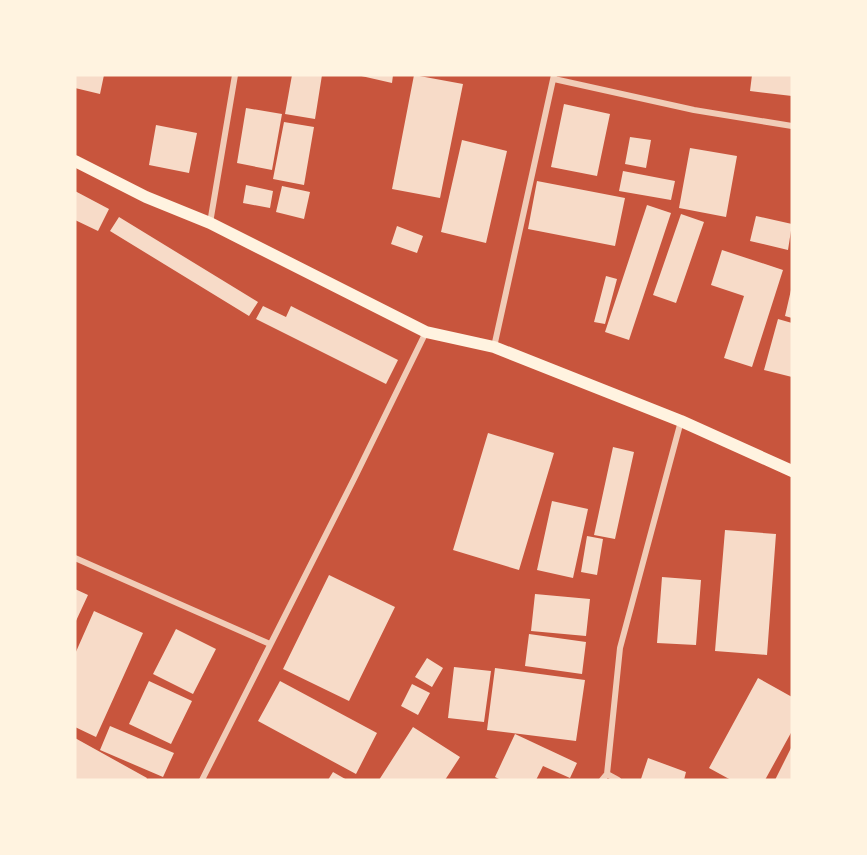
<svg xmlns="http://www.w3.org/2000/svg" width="867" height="855" font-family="'Crimson Pro',serif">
<rect width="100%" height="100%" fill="#c8553d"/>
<path fill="#f7dbc8" d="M 75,75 L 104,75 L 100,94 L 75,88 Z
M 292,75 L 322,75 L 315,119 L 285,114 Z
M 357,75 L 393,75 L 392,83 Z
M 414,75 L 463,84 L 440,198 L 392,189 Z
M 752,75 L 792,75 L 792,96 L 750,91 Z
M 564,104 L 610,114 L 597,176 L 551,167 Z
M 246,108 L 282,114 L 272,170 L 237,163 Z
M 284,122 L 314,127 L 304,185 L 273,179 Z
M 156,125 L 197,133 L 189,173 L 149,165 Z
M 630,137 L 651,140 L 646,168 L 625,164 Z
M 462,140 L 507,151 L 486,243 L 441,232 Z
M 690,148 L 737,156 L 726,217 L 679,208 Z
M 623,171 L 675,181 L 671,200 L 619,191 Z
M 537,181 L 625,198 L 615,246 L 528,229 Z
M 246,185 L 273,191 L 270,208 L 243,203 Z
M 282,186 L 310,192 L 304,219 L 276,212 Z
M 75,191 L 109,209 L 98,231 L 75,220 Z
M 647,205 L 671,213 L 629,340 L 605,332 Z
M 681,214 L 704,222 L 676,303 L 653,295 Z
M 756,216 L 792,224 L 788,250 L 750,241 Z
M 119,217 L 258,302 L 249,316 L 110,231 Z
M 397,226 L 423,236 L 417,253 L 391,244 Z
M 722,250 L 783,270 L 752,367 L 724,358 L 744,296 L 711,285 Z
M 606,276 L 617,279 L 605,324 L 594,322 Z
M 791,290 L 792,290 L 792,318 L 785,316 Z
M 263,306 L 286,317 L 291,306 L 398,360 L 386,384 L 256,319 Z
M 778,319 L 792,323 L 792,377 L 764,370 Z
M 488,433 L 554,453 L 519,570 L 453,550 Z
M 613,447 L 634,452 L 615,539 L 594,535 Z
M 552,501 L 588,509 L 573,578 L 537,570 Z
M 725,530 L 776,534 L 767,655 L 715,651 Z
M 587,536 L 603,539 L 597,575 L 581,572 Z
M 329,575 L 395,607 L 349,701 L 283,669 Z
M 662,577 L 701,580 L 696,645 L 657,643 Z
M 75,589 L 88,595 L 75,623 Z
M 535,594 L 590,599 L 586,636 L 531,631 Z
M 94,611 L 143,633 L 96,737 L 75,727 L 75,654 Z
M 176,629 L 216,649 L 193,694 L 153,674 Z
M 529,634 L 586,642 L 582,674 L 525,666 Z
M 427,658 L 443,668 L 432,687 L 415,677 Z
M 454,667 L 491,671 L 484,722 L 448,718 Z
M 495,668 L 585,680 L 576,741 L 487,730 Z
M 758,678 L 792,697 L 792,731 L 765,780 L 731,780 L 709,768 Z
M 149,681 L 192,701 L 171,744 L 129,724 Z
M 280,681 L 377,733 L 356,774 L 258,721 Z
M 412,684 L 430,693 L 418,715 L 401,706 Z
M 110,726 L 174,753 L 163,777 L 100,750 Z
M 413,727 L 460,757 L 445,780 L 379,780 Z
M 515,734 L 577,763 L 570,778 L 543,766 L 536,780 L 501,780 L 495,777 Z
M 75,738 L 147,778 L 146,780 L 75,780 Z
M 792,746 L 792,780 L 775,780 Z
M 648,758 L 686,772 L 684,780 L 641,779 Z
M 333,772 L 347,780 L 328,780 Z"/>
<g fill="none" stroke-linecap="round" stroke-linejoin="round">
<path stroke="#f1ccb7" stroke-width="6" d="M 554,79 L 694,110 L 792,126
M 210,223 L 235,75
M 494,347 L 554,75
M 75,558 L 270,644
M 607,774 L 618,780
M 202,780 L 354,479 L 426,332
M 602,780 L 607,774 L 620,648 L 681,421"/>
<path stroke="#fff3e0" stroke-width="12" d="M 75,161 L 146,197 L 210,223 L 426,332 L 494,347 L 681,421 L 792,471"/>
</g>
<rect width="867" height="855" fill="none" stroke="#fff3e0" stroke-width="153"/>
</svg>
